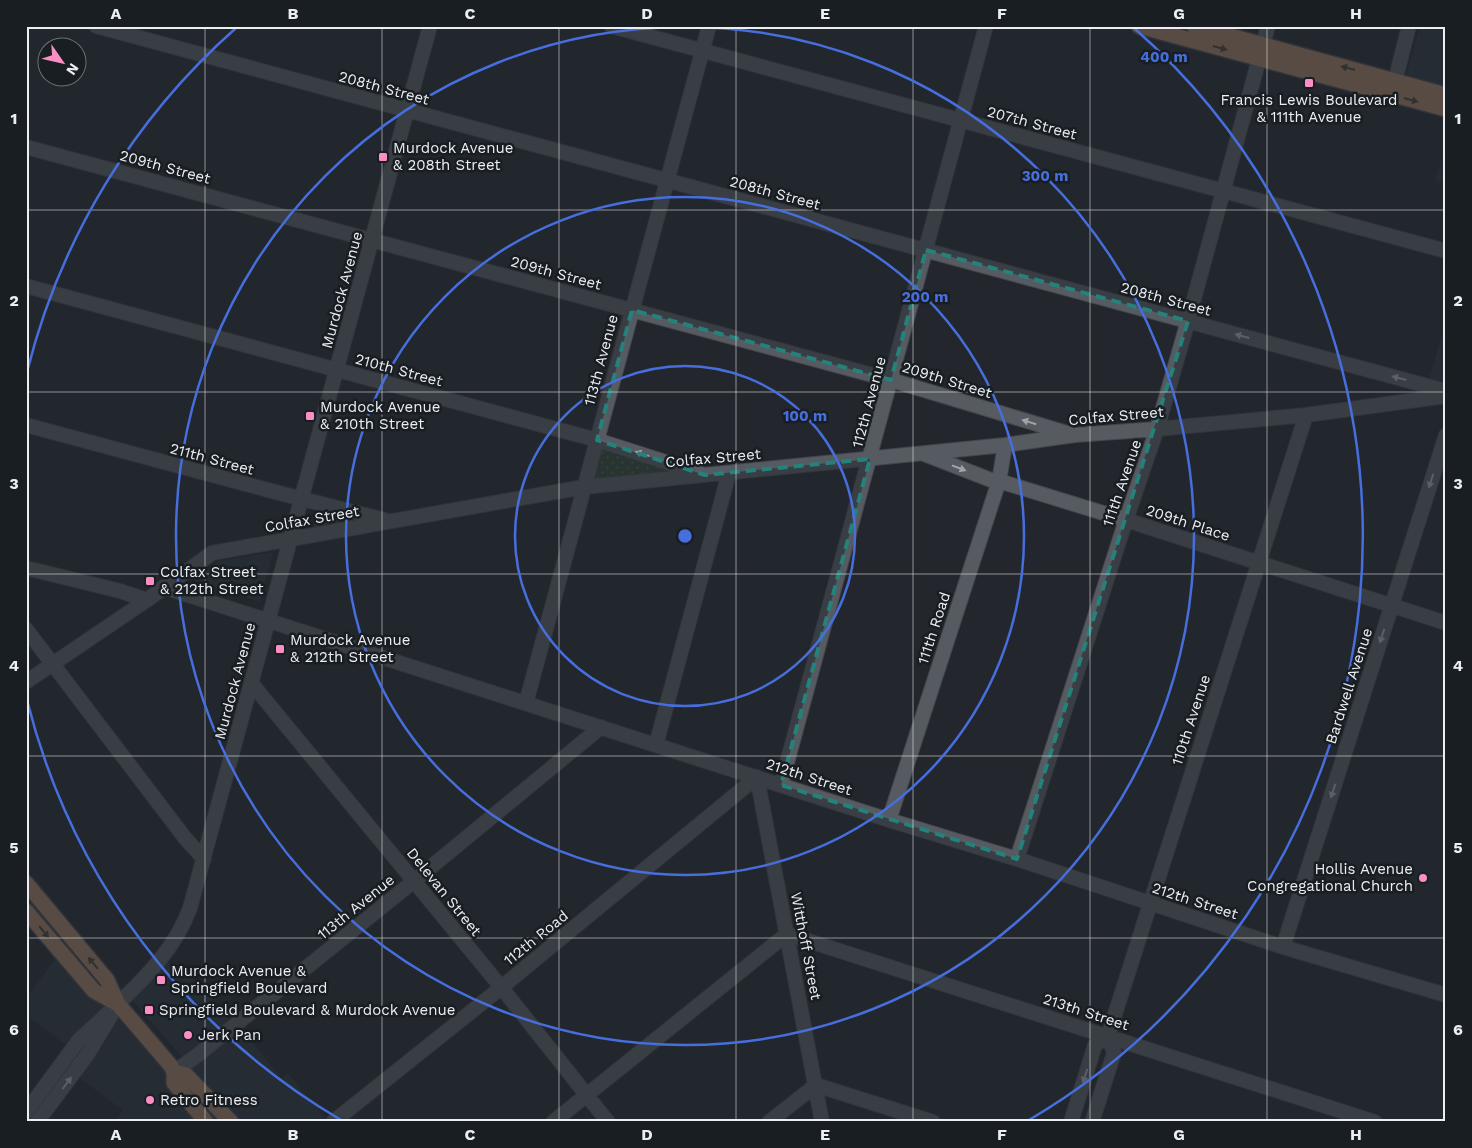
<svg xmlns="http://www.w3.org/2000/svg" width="1472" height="1148" font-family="'Work Sans',sans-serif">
<defs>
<pattern id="park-dots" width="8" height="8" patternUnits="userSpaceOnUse" patternTransform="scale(1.25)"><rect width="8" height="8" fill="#304531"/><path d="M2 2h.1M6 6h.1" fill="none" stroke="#4e604f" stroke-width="1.8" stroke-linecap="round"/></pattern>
</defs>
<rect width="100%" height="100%" fill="#23272d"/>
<path fill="#2a333c" d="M 1420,26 L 1446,26 L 1446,86 L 1406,75 Z
M 1446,144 L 1446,183 L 1435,180 Z
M 1446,321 L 1446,387 L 1428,382 Z
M 273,552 L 260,602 L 193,580 L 218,561 Z
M 58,955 L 166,1070 L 200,1122 L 115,1122 L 123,1110 L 68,1070 L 80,1055 L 26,1015 L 26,998 Z
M 165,960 L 190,975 L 237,1027 L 240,1026 L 281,1078 L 288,1073 L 328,1122 L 239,1122 L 130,998 Z"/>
<path fill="#304531" d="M 318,506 L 362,520 L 313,529 Z"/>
<path fill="url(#park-dots)" d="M 597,443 L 681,471 L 586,484 Z"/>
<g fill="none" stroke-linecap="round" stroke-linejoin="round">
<g stroke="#42454a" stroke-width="16">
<path id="minor" d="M 96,26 L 1446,391
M 611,26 L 1446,251
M 1395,81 L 1409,26
M 26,147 L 891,380 L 1070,434
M 26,286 L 597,440 L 700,473
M 26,425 L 283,494 L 385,520
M 924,454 L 991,480 L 999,481 L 1126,520 L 1446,623
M 26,568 L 120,591 L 147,600
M 163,587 L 889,820 L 1017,859 L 1283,947 L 1446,995
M 26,629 L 185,838 L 204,859
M 26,682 L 147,600 L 212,553 L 584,487 L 1005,445 L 1075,435 L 1157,429 L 1306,415 L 1446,396
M 252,684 L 501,987 L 608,1122
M 526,703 L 709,26
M 656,745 L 729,473
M 781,785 L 986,26
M 889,820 L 999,481 L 1005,445
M 1017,859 L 1126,520 L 1157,429 L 1188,321 L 1268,26
M 1283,947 L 1446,435
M 118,1004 C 147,976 176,947 190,908 L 430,26
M 174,1072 L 199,1054 L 414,881 L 601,727
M 26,1112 L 79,1040 L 118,1004 L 87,1055 L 37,1122
M 333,1122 L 492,995 L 757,777 L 822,1122
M 553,1122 L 787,934 L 1375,1122
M 769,1122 L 816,1085 L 933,1122
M 1071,1122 L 1095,1045 L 1108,1036 L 1306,415
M 1092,1122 L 1114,1053 L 1108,1036"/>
</g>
<g stroke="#42454a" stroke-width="18">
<path id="primary" d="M 1139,26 L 1446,109
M 1194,26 L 1446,95
M 26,883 L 107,980 L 118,1004 L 171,1066 L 174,1072 L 174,1083 L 206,1122
M 26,911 L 94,991 L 118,1004
M 174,1072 L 186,1075 L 231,1122"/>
</g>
<use href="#minor" stroke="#565b61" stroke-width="14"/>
<use href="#primary" stroke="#97795e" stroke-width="15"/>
</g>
<defs><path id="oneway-solid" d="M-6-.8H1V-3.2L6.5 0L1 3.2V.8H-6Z" transform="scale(1.25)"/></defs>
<g fill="#453e38">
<use href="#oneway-solid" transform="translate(1220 48) rotate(15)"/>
<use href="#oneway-solid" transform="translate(1348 68) rotate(-165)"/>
<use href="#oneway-solid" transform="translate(1411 100) rotate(15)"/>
<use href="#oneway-solid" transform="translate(44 932) rotate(50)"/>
<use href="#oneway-solid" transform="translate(93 963) rotate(-130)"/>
</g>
<g fill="#a0a4aa">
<use href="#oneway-solid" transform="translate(1242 336) rotate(-165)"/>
<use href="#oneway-solid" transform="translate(1399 378) rotate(-165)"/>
<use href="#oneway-solid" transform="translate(1029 422) rotate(-163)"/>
<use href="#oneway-solid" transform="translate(642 454) rotate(-162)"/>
<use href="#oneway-solid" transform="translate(959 468) rotate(21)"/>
<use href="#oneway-solid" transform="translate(1431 481) rotate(108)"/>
<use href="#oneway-solid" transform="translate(1382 636) rotate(108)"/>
<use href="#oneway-solid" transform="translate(1333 791) rotate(108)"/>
<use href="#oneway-solid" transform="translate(1085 1076) rotate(108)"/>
<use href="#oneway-solid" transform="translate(67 1083) rotate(-53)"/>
</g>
<path d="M0 0H1472V1148H0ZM 926,250 L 1188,321 L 1017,859 L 781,785 L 870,459 L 705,475 L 597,440 L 632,310 L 891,380 Z" fill="#23272d" fill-opacity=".55" fill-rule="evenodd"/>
<path fill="none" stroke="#25827b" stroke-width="4" stroke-dasharray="10 6" stroke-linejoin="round" d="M 926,250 L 1188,321 L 1017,859 L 781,785 L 870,459 L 705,475 L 597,440 L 632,310 L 891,380 Z"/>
<path fill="none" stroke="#ebeef2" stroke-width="1" stroke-opacity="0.55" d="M 205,26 L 205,1122M 382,26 L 382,1122M 559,26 L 559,1122M 736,26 L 736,1122M 913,26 L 913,1122M 1090,26 L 1090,1122M 1267,26 L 1267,1122M 26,210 L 1446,210M 26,392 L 1446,392M 26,574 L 1446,574M 26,756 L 1446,756M 26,938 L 1446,938"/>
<g fill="none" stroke="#466edd" stroke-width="2.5">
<circle cx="685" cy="536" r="170"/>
<circle cx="685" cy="536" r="339"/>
<circle cx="685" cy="536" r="509"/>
<path d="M341 1120A678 678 0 0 1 27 700M27 372A678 678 0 0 1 236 28M1134 28A678 678 0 0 1 1029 1120"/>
</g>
<g fill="#fb8fc5" stroke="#191e23" stroke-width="2">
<rect x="1304" y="78" width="10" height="10" rx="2.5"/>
<rect x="378" y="152" width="10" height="10" rx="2.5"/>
<rect x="305" y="411" width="10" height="10" rx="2.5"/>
<rect x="145" y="576" width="10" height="10" rx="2.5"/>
<rect x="275" y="644" width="10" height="10" rx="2.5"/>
<circle cx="1423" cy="878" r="5"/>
<rect x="156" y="975" width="10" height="10" rx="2.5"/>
<rect x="144" y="1005" width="10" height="10" rx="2.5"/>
<circle cx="188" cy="1035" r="5"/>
<circle cx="150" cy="1100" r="5"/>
</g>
<g text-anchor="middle" stroke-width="5" stroke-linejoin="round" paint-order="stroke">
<g font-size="15" fill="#ebeef2" stroke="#191e23">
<text transform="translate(384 88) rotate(15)" y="5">208th Street</text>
<text transform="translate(1032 123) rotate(15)" y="5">207th Street</text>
<text transform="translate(165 167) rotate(15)" y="5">209th Street</text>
<text transform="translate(775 193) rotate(15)" y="5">208th Street</text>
<text transform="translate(556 273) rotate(15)" y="5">209th Street</text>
<text transform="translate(342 290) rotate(-75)" y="5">Murdock Avenue</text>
<text transform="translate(1166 299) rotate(15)" y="5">208th Street</text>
<text transform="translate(601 360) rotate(-75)" y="5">113th Avenue</text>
<text transform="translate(399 370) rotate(15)" y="5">210th Street</text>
<text transform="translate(947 380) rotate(17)" y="5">209th Street</text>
<text transform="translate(869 402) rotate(-75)" y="5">112th Avenue</text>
<text transform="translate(1116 416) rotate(-5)" y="5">Colfax Street</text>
<text transform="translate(713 458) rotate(-5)" y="5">Colfax Street</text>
<text transform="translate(212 459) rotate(15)" y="5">211th Street</text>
<text transform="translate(1122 483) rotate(-71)" y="5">111th Avenue</text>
<text transform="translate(312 519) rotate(-10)" y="5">Colfax Street</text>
<text transform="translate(1188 523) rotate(18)" y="5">209th Place</text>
<text transform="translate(934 628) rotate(-72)" y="5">111th Road</text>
<text transform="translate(235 681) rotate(-75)" y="5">Murdock Avenue</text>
<text transform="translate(1349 686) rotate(-72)" y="5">Bardwell Avenue</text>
<text transform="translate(1191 720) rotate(-72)" y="5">110th Avenue</text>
<text transform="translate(809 777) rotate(18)" y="5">212th Street</text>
<text transform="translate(444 892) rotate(51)" y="5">Delevan Street</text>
<text transform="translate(1195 901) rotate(18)" y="5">212th Street</text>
<text transform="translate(356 907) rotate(-39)" y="5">113th Avenue</text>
<text transform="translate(536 938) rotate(-39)" y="5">112th Road</text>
<text transform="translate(806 946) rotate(79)" y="5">Witthoff Street</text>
<text transform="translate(1086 1012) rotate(18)" y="5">213th Street</text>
</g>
<g font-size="15" fill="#ebeef2" stroke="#191e23" text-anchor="start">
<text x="1309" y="105" text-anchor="middle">Francis Lewis Boulevard<tspan x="1309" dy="17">&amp; 111th Avenue</tspan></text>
<text x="393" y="153">Murdock Avenue<tspan x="393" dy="17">&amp; 208th Street</tspan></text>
<text x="320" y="412">Murdock Avenue<tspan x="320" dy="17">&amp; 210th Street</tspan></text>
<text x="160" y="577">Colfax Street<tspan x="160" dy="17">&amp; 212th Street</tspan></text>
<text x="290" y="645">Murdock Avenue<tspan x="290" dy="17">&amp; 212th Street</tspan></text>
<text x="1413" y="874" text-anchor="end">Hollis Avenue<tspan x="1413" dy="17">Congregational Church</tspan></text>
<text x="171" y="976">Murdock Avenue &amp;<tspan x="171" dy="17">Springfield Boulevard</tspan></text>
<text x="159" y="1015">Springfield Boulevard &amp; Murdock Avenue</text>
<text x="198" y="1040">Jerk Pan</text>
<text x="160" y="1105">Retro Fitness</text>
</g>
</g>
<circle cx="685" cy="536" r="8" fill="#466edd" stroke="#191e23" stroke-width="2.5"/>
<g font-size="15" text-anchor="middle" font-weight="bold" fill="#466edd" stroke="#191e23" stroke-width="5" stroke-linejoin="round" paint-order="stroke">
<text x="1164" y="62">400 m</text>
<text x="1045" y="181">300 m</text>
<text x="925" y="302">200 m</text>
<text x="805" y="421">100 m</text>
</g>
<rect width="1472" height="1148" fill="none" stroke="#191e23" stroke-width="55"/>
<g transform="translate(62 62) rotate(124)"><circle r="24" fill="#191e23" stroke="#6d7176"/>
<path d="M0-4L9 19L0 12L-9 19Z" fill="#fb8fc5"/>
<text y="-8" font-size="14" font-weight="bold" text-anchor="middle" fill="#ebeef2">N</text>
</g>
<rect x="28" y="28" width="1416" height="1092" fill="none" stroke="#ebeef2" stroke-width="2"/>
<g font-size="16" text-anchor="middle" font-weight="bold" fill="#ebeef2">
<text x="116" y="19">A</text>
<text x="293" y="19">B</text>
<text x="470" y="19">C</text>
<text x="647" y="19">D</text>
<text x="825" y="19">E</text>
<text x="1002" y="19">F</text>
<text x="1179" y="19">G</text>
<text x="1356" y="19">H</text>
<text x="14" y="124">1</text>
<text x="1458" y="124">1</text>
<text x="14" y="306">2</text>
<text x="1458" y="306">2</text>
<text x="14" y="489">3</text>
<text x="1458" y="489">3</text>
<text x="14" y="671">4</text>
<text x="1458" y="671">4</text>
<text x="14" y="853">5</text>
<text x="1458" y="853">5</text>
<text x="14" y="1035">6</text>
<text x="1458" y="1035">6</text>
<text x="116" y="1140">A</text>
<text x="293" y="1140">B</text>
<text x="470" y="1140">C</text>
<text x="647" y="1140">D</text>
<text x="825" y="1140">E</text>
<text x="1002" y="1140">F</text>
<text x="1179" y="1140">G</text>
<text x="1356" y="1140">H</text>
</g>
</svg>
